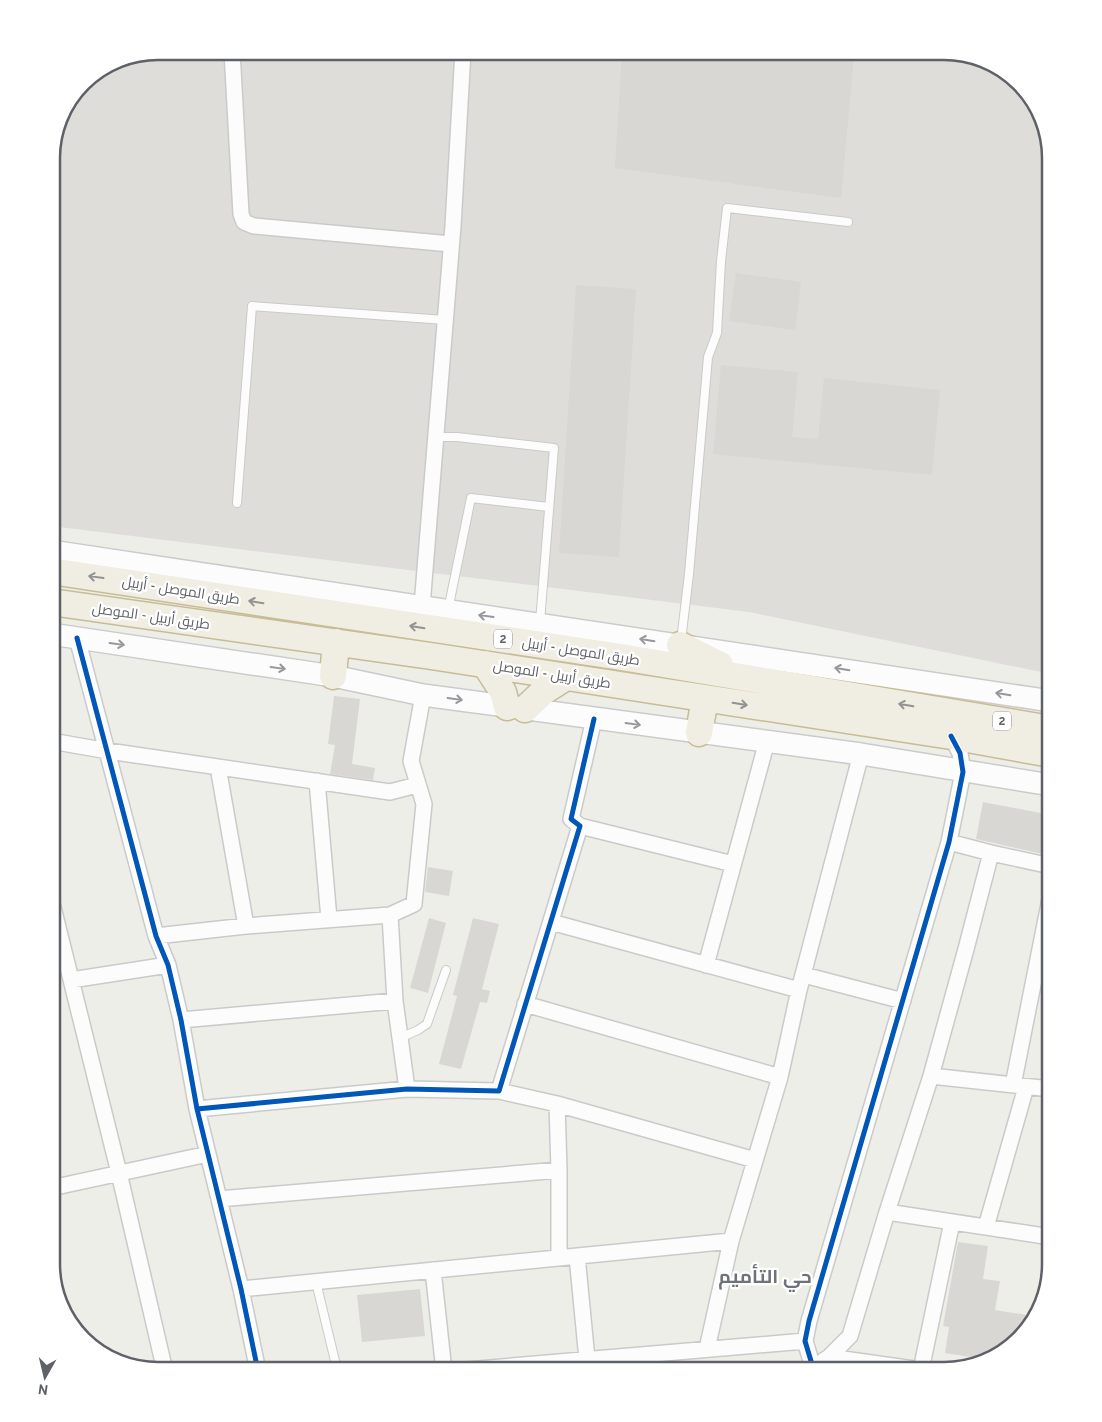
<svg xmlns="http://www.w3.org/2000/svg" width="1102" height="1422" font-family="Overpass,Cairo,sans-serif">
<rect width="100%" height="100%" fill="#eeeee9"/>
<path fill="#deddd9" d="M 158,51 L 950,51 L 997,65 L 1033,99 L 1051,158 L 1051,674 L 749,612 L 51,526 L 52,151 L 62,111 L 87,78 L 118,59 Z"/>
<path fill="#d8d7d4" d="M 622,51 L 818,51 L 854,56 L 841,198 L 615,168 Z
M 736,273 L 801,282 L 795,330 L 729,321 Z
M 576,285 L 636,289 L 619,557 L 559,553 Z
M 721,365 L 798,372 L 792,437 L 818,439 L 824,378 L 940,390 L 932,475 L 713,454 Z
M 334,696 L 360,699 L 352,764 L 375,768 L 373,780 L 330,774 L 335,745 L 328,744 Z
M 983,802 L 1051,815 L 1051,856 L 976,839 Z
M 428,867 L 453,871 L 449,896 L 425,892 Z
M 429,918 L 446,923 L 428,993 L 410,988 Z
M 473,918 L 499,924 L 482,989 L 490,991 L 487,1003 L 480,1002 L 461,1069 L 439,1064 L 457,996 L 453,995 Z
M 958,1242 L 988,1246 L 983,1279 L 1000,1281 L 995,1310 L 1033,1316 L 1032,1322 L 1003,1353 L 983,1359 L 945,1353 L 949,1327 L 943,1326 Z
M 420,1289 L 425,1336 L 362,1342 L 357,1295 Z"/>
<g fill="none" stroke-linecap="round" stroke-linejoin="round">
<g stroke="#cacaca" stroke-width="10">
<path id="lane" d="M 436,437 L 457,437 L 554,448 L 540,622
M 237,503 L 252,306 L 445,320
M 448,610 L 471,498 L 549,507
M 681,641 L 689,574 L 708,357 L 717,333 L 721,261 L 727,208 L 848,222
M 400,1038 L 418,1030 L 427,1024 L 446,970
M 316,1282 L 335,1361"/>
</g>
<g stroke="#cacaca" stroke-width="18">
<path id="street" d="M 232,51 L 241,214 L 244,222 L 254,226 L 451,244
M 422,606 L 453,226 L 463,51
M 77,638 L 156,936 L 168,965 L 181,1020 L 197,1109 L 241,1289 L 258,1371
M 51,741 L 108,751 L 390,792 L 417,785
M 218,767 L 246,926
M 317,781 L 329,919
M 580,826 L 733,864
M 949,842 L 991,853 L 1051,866
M 51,899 L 119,1173 L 165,1371
M 551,922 L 799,990
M 156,936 L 246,926 L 390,915
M 706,965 L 767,741
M 804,975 L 903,1001
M 71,980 L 168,965
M 525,1004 L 780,1077
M 181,1020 L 395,1001
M 931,1076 L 1051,1089
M 1013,1085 L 1051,894
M 407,1089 L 395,1001 L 390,915 L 414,904 L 424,804 L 411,761 L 423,695
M 499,1091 L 557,1104 L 755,1160
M 557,1104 L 559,1170 L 559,1257
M 197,1109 L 407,1089 L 499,1091 L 580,826 L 571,819 L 594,719
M 51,1188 L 208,1154
M 219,1199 L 559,1170
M 887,1212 L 1051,1237
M 986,1227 L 1026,1087
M 577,1256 L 587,1359
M 433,1270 L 444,1371
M 241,1289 L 731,1241
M 707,1349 L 731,1241 L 780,1077 L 799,990 L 861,754
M 829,1357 L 850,1336 L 887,1212 L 931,1076 L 966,949 L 991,853
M 823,1361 L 829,1357 L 928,1371
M 921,1370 L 952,1222
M 454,1371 L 805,1341
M 814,1371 L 805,1341 L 809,1321 L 949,842 L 963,772 L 960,753 L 951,736"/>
</g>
<g stroke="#cbcbcb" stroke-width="24">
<path id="secondary" d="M 51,551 L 1051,701
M 51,634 L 333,676 L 423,695 L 861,754 L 1051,785"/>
</g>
<g stroke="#c7bc95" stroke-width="29">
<path id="highway" d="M 51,571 L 621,657 L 1051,729
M 51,602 L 431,656 L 951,736 L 1051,754
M 680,645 L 720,665
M 485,664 L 503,692 L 507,707
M 333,676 L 336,642
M 525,709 L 544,691 L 566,677
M 699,733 L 705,698"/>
</g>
<use href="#lane" stroke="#fcfcfc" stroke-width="8"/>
<use href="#street" stroke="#fcfcfc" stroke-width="15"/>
<use href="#secondary" stroke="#fcfcfc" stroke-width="21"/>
<use href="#highway" stroke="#f0eee2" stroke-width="26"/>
<g stroke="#fff" stroke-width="8">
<path id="cycleway" d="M 77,638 L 156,936 L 168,965 L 181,1020 L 197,1109 L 241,1289 L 258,1371
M 197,1109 L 407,1089 L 499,1091 L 580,826 L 571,819 L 594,719
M 814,1371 L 805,1341 L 809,1321 L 949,842 L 963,772 L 960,753 L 951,736"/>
</g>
<use href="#cycleway" stroke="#0057b8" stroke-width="5"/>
</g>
<defs><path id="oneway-shaft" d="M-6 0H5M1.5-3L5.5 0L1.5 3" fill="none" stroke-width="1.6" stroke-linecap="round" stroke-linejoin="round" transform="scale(1.25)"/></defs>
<g stroke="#919292">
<use href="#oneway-shaft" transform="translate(96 577) rotate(-172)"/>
<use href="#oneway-shaft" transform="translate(256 602) rotate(-171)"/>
<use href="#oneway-shaft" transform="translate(417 627) rotate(-171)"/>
<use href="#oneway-shaft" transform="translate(740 704) rotate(9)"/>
<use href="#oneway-shaft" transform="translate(906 705) rotate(-170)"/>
</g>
<g stroke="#95979b">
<use href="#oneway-shaft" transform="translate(486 616) rotate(-172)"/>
<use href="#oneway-shaft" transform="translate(647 640) rotate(-171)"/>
<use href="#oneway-shaft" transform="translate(117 644) rotate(8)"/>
<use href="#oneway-shaft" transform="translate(278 668) rotate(8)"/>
<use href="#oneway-shaft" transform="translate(842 669) rotate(-171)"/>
<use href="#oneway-shaft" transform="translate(1003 694) rotate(-171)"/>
<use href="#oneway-shaft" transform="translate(455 699) rotate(8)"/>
<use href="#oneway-shaft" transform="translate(633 724) rotate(8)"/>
</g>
<g text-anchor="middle" stroke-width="4.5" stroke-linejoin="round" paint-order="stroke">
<g fill="#fff" stroke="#8e9095" stroke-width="1">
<rect x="494" y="629.5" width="18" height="19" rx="4"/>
<rect x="993" y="711.5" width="18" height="19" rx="4"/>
</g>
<g font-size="12" font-weight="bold" fill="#5e6167">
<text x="503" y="643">2</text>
<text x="1002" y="725">2</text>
</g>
<g font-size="14" fill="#5e6167" stroke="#fff">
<text transform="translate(181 590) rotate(9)" y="5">طريق الموصل - أربيل</text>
<text transform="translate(151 616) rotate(8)" y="5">طريق أربيل - الموصل</text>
<text transform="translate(581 651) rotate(9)" y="5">طريق الموصل - أربيل</text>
<text transform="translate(552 674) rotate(9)" y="5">طريق أربيل - الموصل</text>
</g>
<g font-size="19" font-weight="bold" fill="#6f7379" stroke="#fff">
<text x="765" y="1283">حي التأميم</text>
</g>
</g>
<path d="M0 0H1102V1422H0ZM158 60H944A98 98 0 0 1 1042 158V1264A98 98 0 0 1 944 1362H158A98 98 0 0 1 60 1264V158A98 98 0 0 1 158 60Z" fill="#fff" fill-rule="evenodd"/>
<path fill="none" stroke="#5e6167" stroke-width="2.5" d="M158 60H944A98 98 0 0 1 1042 158V1264A98 98 0 0 1 944 1362H158A98 98 0 0 1 60 1264V158A98 98 0 0 1 158 60Z"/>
<g transform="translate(45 1377) rotate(188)" stroke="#ffffff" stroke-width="4" paint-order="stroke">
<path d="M0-4L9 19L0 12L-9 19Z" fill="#5e6167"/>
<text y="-8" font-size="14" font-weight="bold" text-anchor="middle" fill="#5e6167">N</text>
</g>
</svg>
